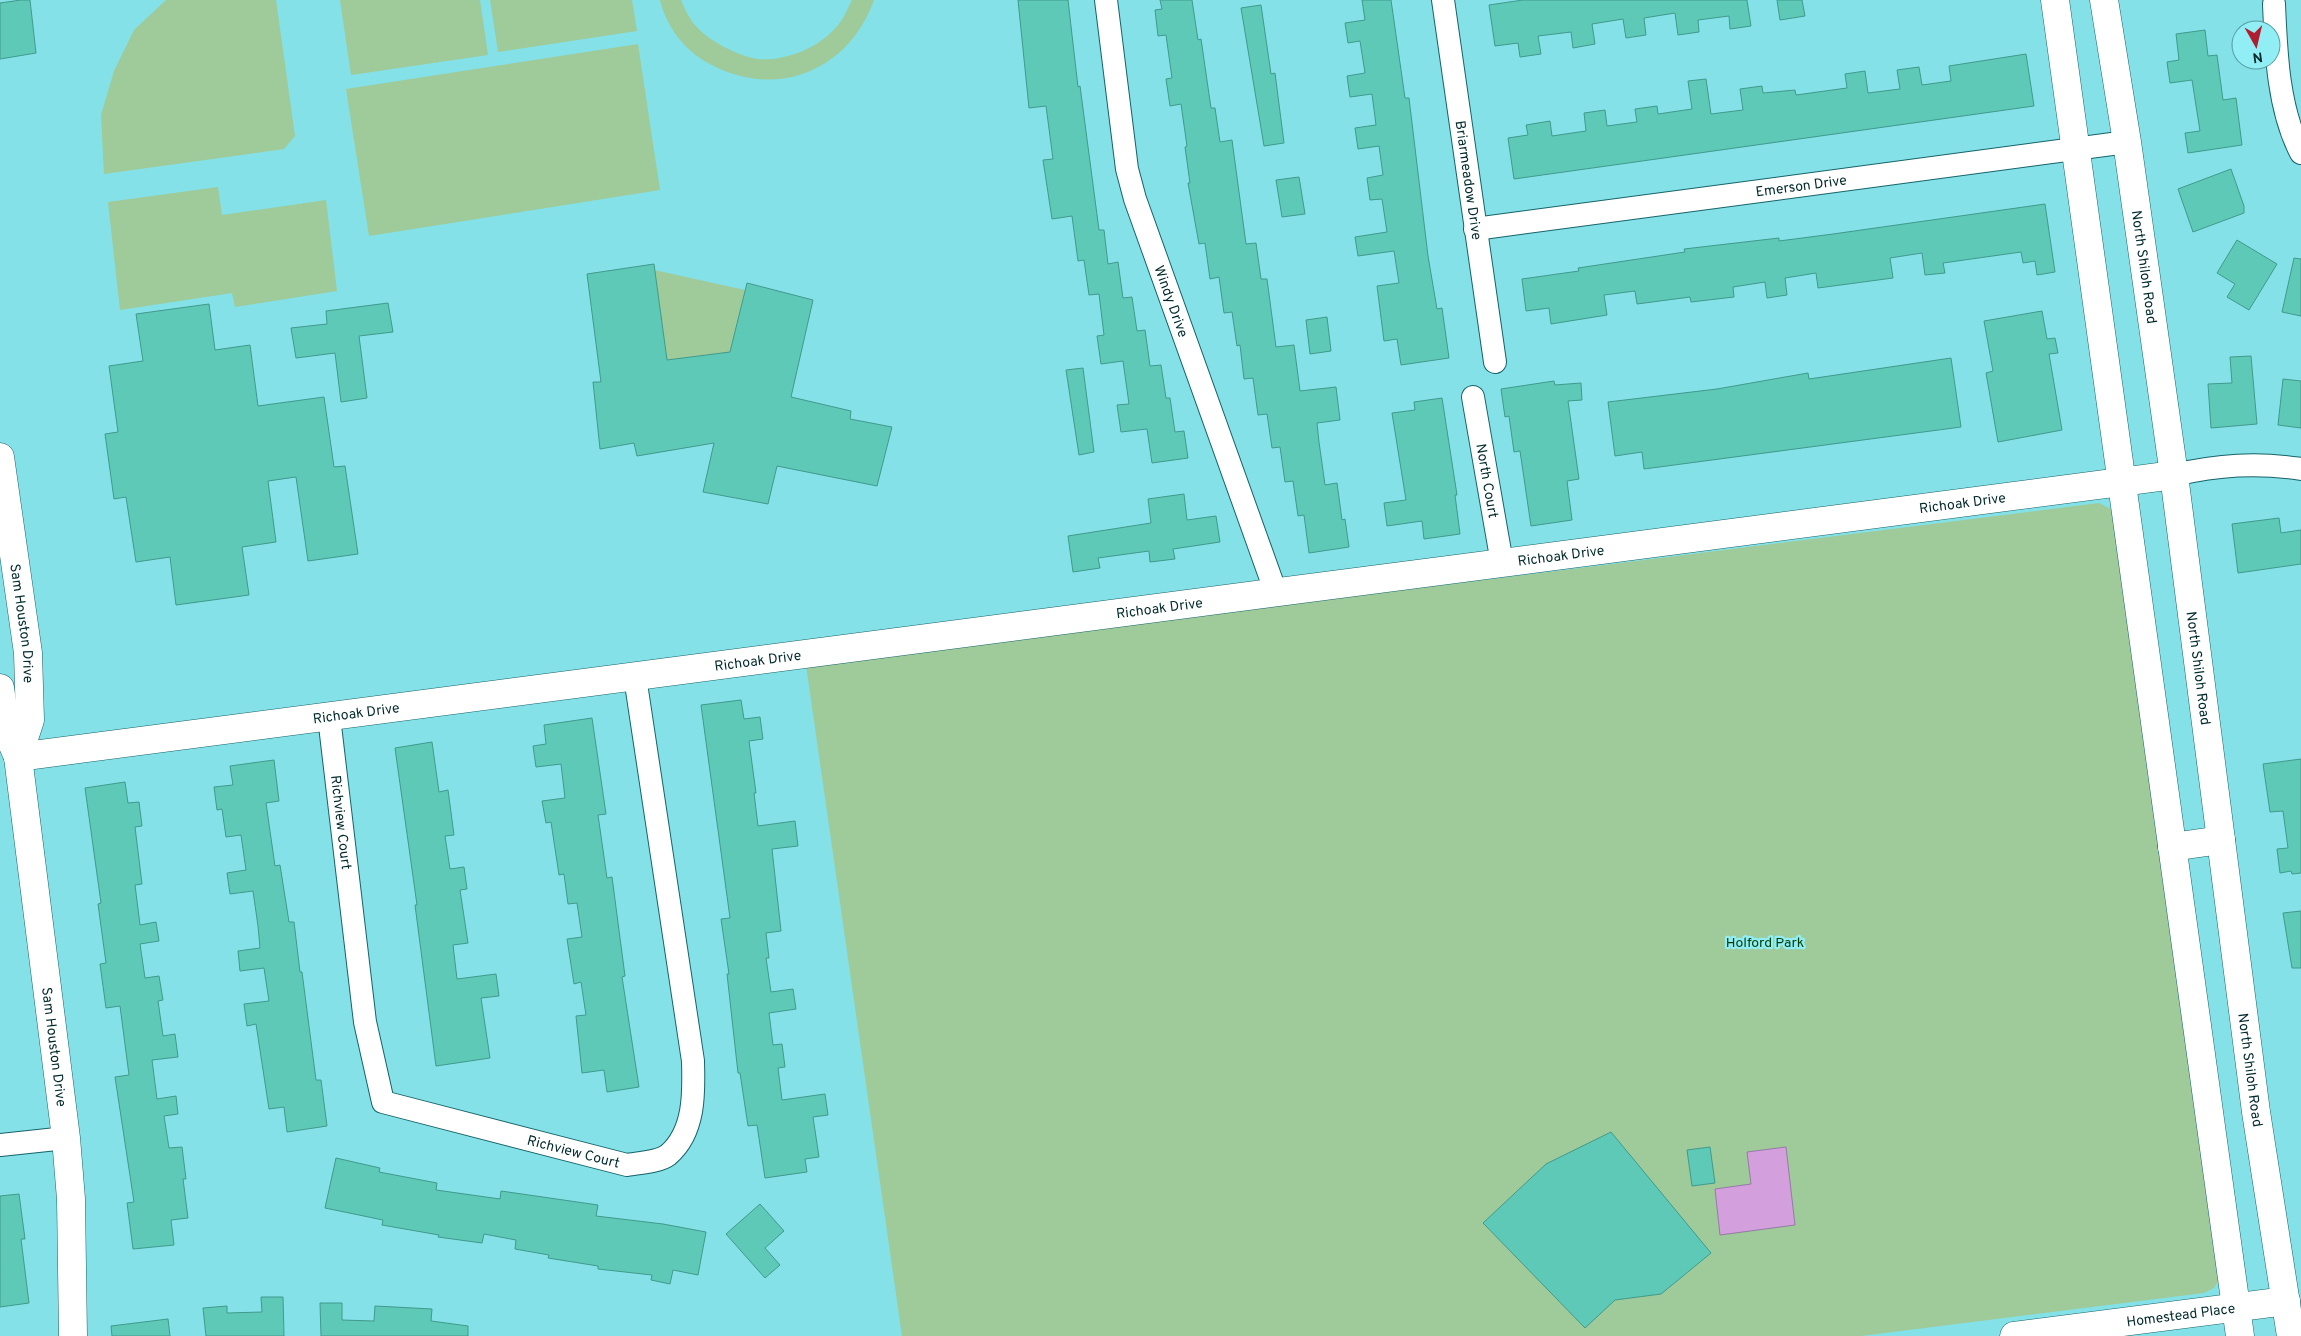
<svg xmlns="http://www.w3.org/2000/svg" width="2301" height="1336" font-family="Overpass,sans-serif">
<rect width="100%" height="100%" fill="#84e1e7"/>
<path fill="#9fca99" d="M 166,0 L 276,0 L 295,136 L 284,149 L 104,174 L 101,115 L 114,71 L 134,30 Z
M 340,0 L 480,0 L 488,55 L 351,75 Z
M 490,0 L 632,0 L 637,31 L 498,52 Z
M 660,0 L 681,0 C 691,25 701,34 724,47 C 734,52 746,57 757,59 C 787,62 824,46 841,21 C 846,14 848,7 852,0 L 874,0 C 849,71 776,100 710,64 C 685,51 667,28 660,0 Z
M 638,44 L 660,190 L 369,236 L 346,89 Z
M 218,187 L 222,215 L 326,200 L 337,291 L 235,307 L 232,293 L 120,310 L 108,202 Z
M 654,270 L 745,290 L 730,352 L 667,360 Z
M 2099,503 L 2113,510 L 2219,1280 L 2214,1288 L 2204,1293 L 1861,1336 L 902,1336 L 806,665 Z"/>
<path fill="#d39fdc" stroke="#947ca7" d="M 1786,1147 L 1795,1225 L 1720,1235 L 1715,1189 L 1751,1184 L 1747,1152 Z"/>
<path fill="#5fc9b8" stroke="#409a8c" d="M 21,0 L 30,0 L 36,53 L 0,59 L 0,3 Z
M 1018,0 L 1068,0 L 1078,87 L 1080,86 L 1099,230 L 1104,230 L 1108,264 L 1118,262 L 1123,298 L 1132,297 L 1137,331 L 1145,330 L 1150,366 L 1161,365 L 1166,398 L 1170,398 L 1175,432 L 1184,431 L 1188,458 L 1152,463 L 1147,429 L 1121,432 L 1117,405 L 1129,404 L 1123,361 L 1101,364 L 1097,336 L 1104,335 L 1099,294 L 1089,295 L 1084,260 L 1078,261 L 1072,216 L 1052,219 L 1043,160 L 1053,159 L 1046,106 L 1029,108 Z
M 1160,0 L 1192,0 L 1198,40 L 1201,39 L 1211,108 L 1215,108 L 1220,142 L 1232,140 L 1246,244 L 1256,243 L 1261,279 L 1267,279 L 1276,347 L 1294,345 L 1300,391 L 1336,387 L 1340,420 L 1317,423 L 1319,442 L 1325,485 L 1337,483 L 1342,520 L 1345,519 L 1349,547 L 1309,553 L 1304,515 L 1298,516 L 1293,481 L 1285,482 L 1280,447 L 1272,448 L 1267,414 L 1258,415 L 1253,378 L 1244,379 L 1240,345 L 1237,346 L 1232,312 L 1224,313 L 1219,277 L 1210,279 L 1205,243 L 1199,244 L 1188,183 L 1190,183 L 1185,147 L 1187,146 L 1181,104 L 1170,106 L 1166,79 L 1172,78 L 1166,35 L 1158,36 L 1155,10 L 1162,9 Z
M 1362,0 L 1391,0 L 1405,98 L 1409,98 L 1428,256 L 1437,309 L 1442,308 L 1449,358 L 1401,365 L 1397,339 L 1384,341 L 1377,286 L 1399,283 L 1394,251 L 1358,256 L 1355,237 L 1387,232 L 1382,199 L 1370,200 L 1367,178 L 1383,175 L 1379,146 L 1358,149 L 1355,128 L 1376,125 L 1372,94 L 1350,97 L 1347,76 L 1365,73 L 1360,41 L 1348,43 L 1345,23 L 1365,20 Z
M 1523,0 L 1747,0 L 1751,26 L 1730,29 L 1729,16 L 1698,20 L 1699,32 L 1678,35 L 1675,13 L 1644,18 L 1646,35 L 1626,38 L 1623,19 L 1592,24 L 1595,44 L 1573,48 L 1571,32 L 1538,36 L 1541,54 L 1520,57 L 1518,43 L 1495,46 L 1489,5 Z
M 1777,0 L 1802,0 L 1805,16 L 1780,20 Z
M 1261,5 L 1271,74 L 1275,73 L 1284,143 L 1264,146 L 1241,8 Z
M 2205,30 L 2208,56 L 2217,55 L 2223,100 L 2236,98 L 2242,145 L 2188,153 L 2185,133 L 2200,131 L 2192,80 L 2170,83 L 2167,62 L 2179,60 L 2176,34 Z
M 2026,54 L 2034,106 L 1514,179 L 1508,138 L 1528,135 L 1526,125 L 1550,121 L 1552,136 L 1586,131 L 1584,113 L 1605,110 L 1607,126 L 1637,122 L 1635,109 L 1657,106 L 1658,114 L 1692,109 L 1688,81 L 1706,79 L 1711,114 L 1743,110 L 1740,89 L 1762,86 L 1763,93 L 1795,90 L 1796,95 L 1847,88 L 1845,74 L 1865,71 L 1868,93 L 1900,89 L 1897,70 L 1919,67 L 1922,85 L 1951,81 L 1949,66 Z
M 2231,169 L 2244,206 L 2244,213 L 2193,232 L 2178,189 Z
M 1299,177 L 1305,214 L 1282,217 L 1276,180 Z
M 2045,204 L 2055,272 L 2037,275 L 2035,261 L 2023,263 L 2021,252 L 1943,263 L 1945,273 L 1925,275 L 1922,253 L 1890,258 L 1893,278 L 1818,288 L 1816,273 L 1785,278 L 1787,295 L 1767,298 L 1765,282 L 1733,287 L 1734,297 L 1691,302 L 1690,297 L 1637,304 L 1635,291 L 1604,295 L 1607,315 L 1551,324 L 1549,308 L 1526,311 L 1522,279 L 1579,271 L 1578,268 L 1685,252 L 1684,249 L 1779,238 L 1779,241 L 1833,234 Z
M 2237,240 L 2277,264 L 2249,310 L 2227,297 L 2235,284 L 2217,273 Z
M 2294,258 L 2301,259 L 2301,316 L 2282,312 Z
M 654,264 L 667,360 L 730,352 L 747,283 L 813,300 L 791,397 L 851,411 L 850,419 L 892,427 L 877,486 L 777,466 L 768,504 L 703,492 L 714,443 L 637,456 L 634,443 L 600,449 L 593,382 L 601,382 L 587,274 Z
M 388,303 L 393,332 L 359,336 L 367,398 L 341,402 L 335,353 L 296,358 L 291,328 L 327,324 L 326,311 Z
M 209,304 L 215,350 L 250,345 L 258,406 L 324,397 L 334,467 L 345,466 L 358,554 L 308,561 L 296,477 L 268,481 L 276,542 L 242,547 L 249,595 L 176,605 L 170,557 L 136,562 L 126,497 L 114,499 L 105,434 L 118,432 L 109,366 L 143,361 L 136,314 Z
M 2042,311 L 2047,339 L 2055,338 L 2058,353 L 2049,354 L 2062,430 L 1998,442 L 1986,373 L 1993,371 L 1984,321 Z
M 1327,317 L 1331,351 L 1310,354 L 1306,320 Z
M 2251,356 L 2257,424 L 2211,428 L 2208,384 L 2232,383 L 2230,357 Z
M 1951,358 L 1961,427 L 1644,469 L 1642,452 L 1615,456 L 1608,402 L 1717,389 L 1808,373 L 1809,379 Z
M 1083,368 L 1094,452 L 1079,455 L 1066,370 Z
M 2283,379 L 2301,381 L 2301,428 L 2278,425 Z
M 1554,381 L 1555,385 L 1581,383 L 1582,400 L 1568,401 L 1579,479 L 1567,481 L 1572,520 L 1531,526 L 1520,451 L 1514,452 L 1509,416 L 1505,417 L 1501,389 Z
M 1442,398 L 1457,495 L 1455,495 L 1460,534 L 1424,539 L 1422,521 L 1387,526 L 1384,503 L 1406,500 L 1392,413 L 1415,410 L 1414,402 Z
M 1184,494 L 1187,520 L 1216,516 L 1220,542 L 1173,549 L 1175,559 L 1150,562 L 1149,551 L 1098,558 L 1100,568 L 1073,572 L 1068,536 L 1151,523 L 1148,499 Z
M 2279,518 L 2281,533 L 2301,530 L 2301,564 L 2238,573 L 2232,524 Z
M 741,700 L 744,719 L 760,717 L 763,739 L 749,741 L 756,793 L 754,793 L 758,826 L 795,821 L 798,846 L 772,849 L 781,931 L 766,933 L 769,958 L 766,958 L 771,992 L 793,989 L 796,1009 L 769,1013 L 773,1045 L 782,1044 L 785,1067 L 778,1068 L 782,1100 L 825,1094 L 828,1115 L 813,1117 L 819,1157 L 805,1159 L 807,1172 L 765,1178 L 757,1125 L 748,1126 L 740,1073 L 738,1073 L 727,974 L 729,974 L 721,919 L 730,918 L 701,705 Z
M 592,718 L 606,814 L 598,815 L 607,878 L 612,877 L 625,976 L 622,977 L 639,1087 L 607,1092 L 604,1070 L 582,1073 L 576,1016 L 586,1015 L 581,982 L 574,984 L 567,939 L 582,937 L 577,903 L 568,904 L 564,874 L 559,875 L 551,822 L 546,823 L 542,801 L 565,798 L 561,764 L 536,767 L 533,746 L 546,744 L 544,725 Z
M 432,742 L 439,792 L 448,790 L 454,835 L 445,836 L 450,869 L 464,867 L 467,889 L 460,890 L 468,943 L 453,945 L 457,979 L 496,974 L 499,996 L 481,998 L 490,1058 L 436,1066 L 415,905 L 417,905 L 395,748 Z
M 2301,759 L 2301,873 L 2292,874 L 2291,871 L 2280,873 L 2277,849 L 2288,848 L 2283,811 L 2270,812 L 2263,764 Z
M 274,760 L 279,801 L 266,803 L 275,866 L 280,865 L 289,922 L 294,922 L 300,972 L 302,972 L 316,1080 L 321,1080 L 327,1126 L 287,1132 L 284,1107 L 269,1109 L 256,1024 L 247,1026 L 244,1004 L 269,1001 L 264,968 L 240,971 L 238,951 L 260,948 L 258,926 L 253,891 L 230,894 L 227,873 L 246,870 L 241,835 L 226,837 L 222,809 L 217,810 L 214,787 L 233,785 L 230,766 Z
M 125,782 L 128,803 L 139,802 L 142,826 L 135,827 L 142,884 L 135,885 L 140,925 L 156,922 L 159,941 L 140,944 L 145,978 L 159,976 L 163,1000 L 158,1001 L 163,1036 L 175,1034 L 178,1057 L 152,1060 L 157,1099 L 176,1096 L 178,1114 L 164,1116 L 169,1148 L 182,1147 L 186,1179 L 183,1179 L 188,1218 L 171,1220 L 174,1245 L 133,1249 L 127,1203 L 134,1202 L 115,1077 L 129,1075 L 120,1006 L 106,1008 L 100,964 L 106,963 L 98,904 L 101,903 L 85,788 Z
M 2301,911 L 2301,968 L 2292,968 L 2283,913 Z
M 1611,1132 L 1711,1253 L 1661,1294 L 1615,1300 L 1585,1328 L 1483,1223 L 1546,1164 Z
M 1710,1147 L 1715,1183 L 1692,1186 L 1687,1150 Z
M 336,1158 L 380,1168 L 379,1172 L 437,1183 L 436,1190 L 500,1199 L 501,1191 L 598,1205 L 596,1216 L 663,1224 L 706,1232 L 698,1275 L 673,1270 L 670,1284 L 651,1280 L 652,1275 L 598,1269 L 598,1266 L 548,1258 L 549,1255 L 515,1249 L 516,1240 L 484,1234 L 482,1243 L 438,1237 L 439,1235 L 382,1225 L 383,1220 L 325,1208 Z
M 19,1194 L 25,1239 L 21,1239 L 29,1303 L 0,1307 L 0,1196 Z
M 760,1204 L 784,1231 L 765,1248 L 780,1265 L 765,1278 L 726,1234 Z
M 261,1297 L 283,1297 L 284,1336 L 206,1336 L 203,1308 L 227,1306 L 227,1313 L 262,1312 Z
M 320,1303 L 342,1303 L 342,1320 L 374,1321 L 375,1306 L 432,1309 L 431,1321 L 468,1326 L 468,1336 L 321,1336 Z
M 168,1319 L 170,1336 L 112,1336 L 111,1326 Z"/>
<g fill="none" stroke-linecap="round" stroke-linejoin="round">
<g stroke="#166368" stroke-width="24">
<g id="street">
<path id="s1" d="M 1106,0 L 1127,169 L 1135,199 L 1276,593"/>
<path id="s2" d="M 1443,0 L 1495,362"/>
<path d="M 2274,4 C 2276,52 2278,109 2301,153"/>
<path id="s3" d="M 1475,229 L 2127,142"/>
<path id="s4" d="M 1473,397 L 1502,563"/>
<path d="M 2174,475 C 2218,465 2257,462 2301,469"/>
<path id="s5" d="M 329,717 L 365,1022 L 383,1102 L 627,1165 C 638,1163 659,1162 668,1155 C 695,1132 694,1093 693,1061 L 635,677"/>
<path d="M 0,1145 L 66,1138"/>
</g>
</g>
<g stroke="#166368" stroke-width="29">
<g id="secondary">
<path d="M 2055,0 L 2240,1336"/>
<path id="s6" d="M 2104,0 L 2127,142 L 2174,475 L 2256,1112 L 2291,1336"/>
<path id="s7" d="M 0,457 L 28,653 L 30,720 L 18,757"/>
<path id="s8" d="M 0,688 L 6,729 L 18,757 L 66,1138 L 71,1199 L 73,1336"/>
<path id="s9" d="M 18,757 L 2174,475"/>
<path d="M 2172,847 L 2221,840"/>
<path id="s10" d="M 2014,1336 L 2286,1301"/>
</g>
</g>
<use href="#street" stroke="#fff" stroke-width="22"/>
<use href="#secondary" stroke="#fff" stroke-width="28"/>
</g>
<g text-anchor="middle" stroke-width="4.5" stroke-linejoin="round" paint-order="stroke">
<g font-size="14" fill="#00292c" stroke="#91eef4">
<text dy="5" stroke="none"><textPath href="#s2" startOffset="182">Briarmeadow Drive</textPath></text>
<text dy="5" stroke="none"><textPath href="#s3" startOffset="329">Emerson Drive</textPath></text>
<text dy="5" stroke="none"><textPath href="#s6" startOffset="270">North Shiloh Road</textPath></text>
<text dy="5" stroke="none"><textPath href="#s1" startOffset="310">Windy Drive</textPath></text>
<text dy="5" stroke="none"><textPath href="#s4" startOffset="85">North Court</textPath></text>
<text dy="5" stroke="none"><textPath href="#s9" startOffset="1961">Richoak Drive</textPath></text>
<text dy="5" stroke="none"><textPath href="#s9" startOffset="1556">Richoak Drive</textPath></text>
<text dy="5" stroke="none"><textPath href="#s9" startOffset="1151">Richoak Drive</textPath></text>
<text dy="5" stroke="none"><textPath href="#s7" startOffset="168">Sam Houston Drive</textPath></text>
<text dy="5" stroke="none"><textPath href="#s9" startOffset="746">Richoak Drive</textPath></text>
<text dy="5" stroke="none"><textPath href="#s6" startOffset="675">North Shiloh Road</textPath></text>
<text dy="5" stroke="none"><textPath href="#s9" startOffset="341">Richoak Drive</textPath></text>
<text dy="5" stroke="none"><textPath href="#s5" startOffset="106">Richview Court</textPath></text>
<text dy="5" stroke="none"><textPath href="#s8" startOffset="364">Sam Houston Drive</textPath></text>
<text dy="5" stroke="none"><textPath href="#s6" startOffset="1080">North Shiloh Road</textPath></text>
<text dy="5" stroke="none"><textPath href="#s5" startOffset="586">Richview Court</textPath></text>
<text dy="5" stroke="none"><textPath href="#s10" startOffset="168">Homestead Place</textPath></text>
</g>
<g font-size="14" fill="#033c00" stroke="#91eef4">
<text x="1765" y="947">Holford Park</text>
</g>
</g>
<g transform="translate(2256 45) rotate(172)"><circle r="24" fill="#91eef4" stroke="#579fa4"/>
<path d="M0-4L9 19L0 12L-9 19Z" fill="#b01d2f"/>
<text y="-8" font-size="14" font-weight="bold" text-anchor="middle" fill="#00292c">N</text>
</g>
</svg>
